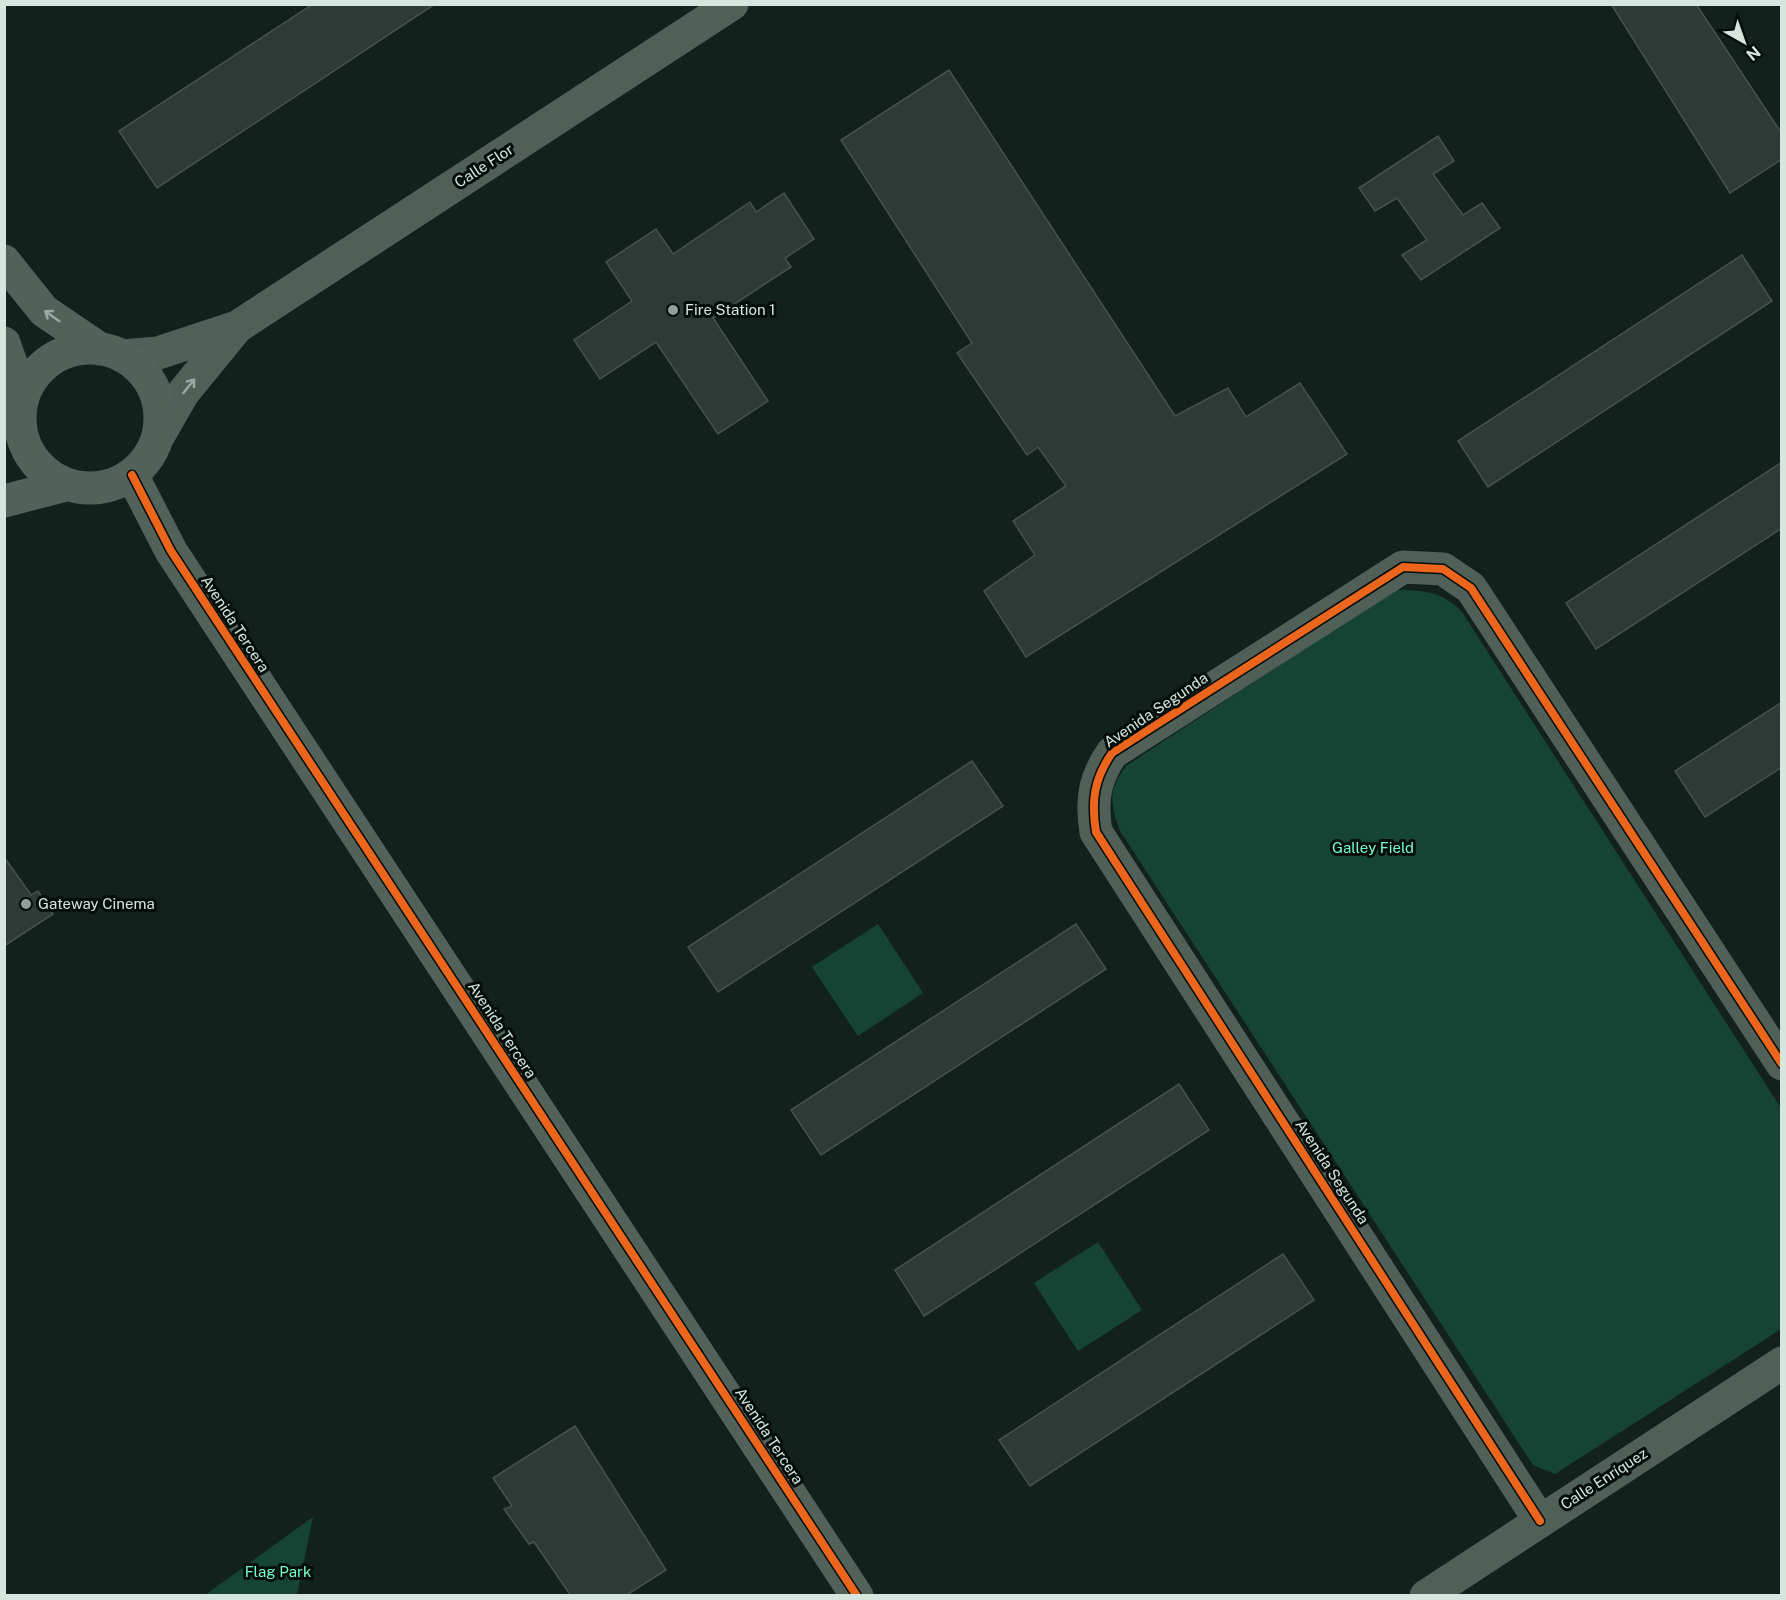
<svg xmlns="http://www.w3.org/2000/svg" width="1786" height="1600" font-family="'Public Sans',sans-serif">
<rect width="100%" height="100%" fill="#13211c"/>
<path fill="#164434" d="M 1394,590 C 1421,590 1443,591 1462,612 L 1781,1108 L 1781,1329 L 1555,1474 L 1533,1465 L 1120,831 C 1110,802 1108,791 1126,766 Z
M 878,924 L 923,993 L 858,1036 L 812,967 Z
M 1098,1242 L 1142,1310 L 1078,1351 L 1034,1283 Z
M 313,1517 L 297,1595 L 205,1595 Z"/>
<path fill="#2e3a35" stroke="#46524d" stroke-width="1.5" d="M 313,4 L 435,4 L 157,188 L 119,131 Z
M 1611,4 L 1696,4 L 1782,134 L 1782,159 L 1730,193 Z
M 949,70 L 1175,416 L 1228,388 L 1246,417 L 1300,383 L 1347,454 L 1026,657 L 984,591 L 1035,555 L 1013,521 L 1066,486 L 1038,447 L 1027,455 L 957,353 L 972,343 L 841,140 Z
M 1438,136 L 1454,161 L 1433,174 L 1463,215 L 1482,203 L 1500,228 L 1421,280 L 1402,255 L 1427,240 L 1397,198 L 1375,211 L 1359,188 Z
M 784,193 L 814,239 L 785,258 L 791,267 L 713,318 L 768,401 L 718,434 L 656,342 L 600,379 L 574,340 L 632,301 L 606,262 L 656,229 L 673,254 L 750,202 L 756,212 Z
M 1742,255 L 1772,301 L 1488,487 L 1458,441 Z
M 1782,462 L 1782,528 L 1596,649 L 1566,603 Z
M 1782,702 L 1782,767 L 1705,817 L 1675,771 Z
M 972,761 L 1003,806 L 718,992 L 688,947 Z
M 4,857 L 31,895 L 38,891 L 53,914 L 4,946 Z
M 1076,924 L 1106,969 L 821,1155 L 791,1110 Z
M 1179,1084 L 1209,1130 L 924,1316 L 895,1270 Z
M 1283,1254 L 1314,1300 L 1030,1486 L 999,1440 Z
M 575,1426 L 666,1570 L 625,1596 L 571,1596 L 534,1542 L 529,1544 L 504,1509 L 512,1506 L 493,1478 Z"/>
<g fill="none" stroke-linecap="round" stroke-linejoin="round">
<path stroke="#515f59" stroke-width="33" d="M 122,356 L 158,353 L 237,327 L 732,4
M 159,435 L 183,393 L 237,327
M 1540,1521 L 1096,832 C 1091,801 1094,779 1112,753 L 1403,567 L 1443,569 L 1471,588 L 1782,1064
M 1426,1596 L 1782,1363"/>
<path stroke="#52625b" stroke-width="33" d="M 4,261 L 44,311 L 100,349
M 4,343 L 23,398
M20 418a70 70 0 1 1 140 0a70 70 0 1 1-140 0Z
M 132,475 L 171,551 L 857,1596
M 4,501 L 66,485"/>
<g stroke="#040d09" stroke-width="11">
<path id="cycleway" d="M 132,475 L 171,551 L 857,1596
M 1540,1521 L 1096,832 C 1091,801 1094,779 1112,753 L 1403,567 L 1443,569 L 1471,588 L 1782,1064"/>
</g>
<use href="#cycleway" stroke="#eb651d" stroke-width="8"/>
</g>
<defs><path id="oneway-shaft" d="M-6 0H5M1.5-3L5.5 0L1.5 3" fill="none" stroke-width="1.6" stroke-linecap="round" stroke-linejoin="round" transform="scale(1.5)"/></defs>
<use stroke="#9baaa3" href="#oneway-shaft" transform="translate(52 316) rotate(-145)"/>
<use stroke="#9aa9a2" href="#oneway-shaft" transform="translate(189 386) rotate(-51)"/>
<g fill="#92a09a" stroke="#040d09" stroke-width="2">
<circle cx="673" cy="310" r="6"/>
<circle cx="26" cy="904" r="6"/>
</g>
<g text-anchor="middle" stroke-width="6" stroke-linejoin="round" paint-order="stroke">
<g font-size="15" fill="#d6e5de" stroke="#040d09">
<text transform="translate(484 166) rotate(-33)" y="5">Calle Flor</text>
<text transform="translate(235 624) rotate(57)" y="5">Avenida Tercera</text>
<text transform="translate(1156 710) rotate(-34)" y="5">Avenida Segunda</text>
<text transform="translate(502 1030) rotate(57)" y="5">Avenida Tercera</text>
<text transform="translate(1332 1172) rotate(57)" y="5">Avenida Segunda</text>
<text transform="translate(769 1436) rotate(57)" y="5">Avenida Tercera</text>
<text transform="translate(1604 1479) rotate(-33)" y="5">Calle Enríquez</text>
</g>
<g font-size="15" fill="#d6e5de" stroke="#040d09" text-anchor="start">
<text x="685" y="315">Fire Station 1</text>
<text x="38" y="909">Gateway Cinema</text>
</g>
<g font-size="15" fill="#76ffcc" stroke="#040d09">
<text x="1373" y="853">Galley Field</text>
<text x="278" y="1577">Flag Park</text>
</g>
</g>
<rect width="1786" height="1600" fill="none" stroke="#d6e5de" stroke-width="12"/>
<g transform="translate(1744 42) rotate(140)" stroke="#040d09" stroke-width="4.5" paint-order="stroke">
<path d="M0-4.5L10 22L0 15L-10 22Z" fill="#d6e5de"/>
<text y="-9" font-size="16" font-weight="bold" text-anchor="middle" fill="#d6e5de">N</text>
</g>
</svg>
